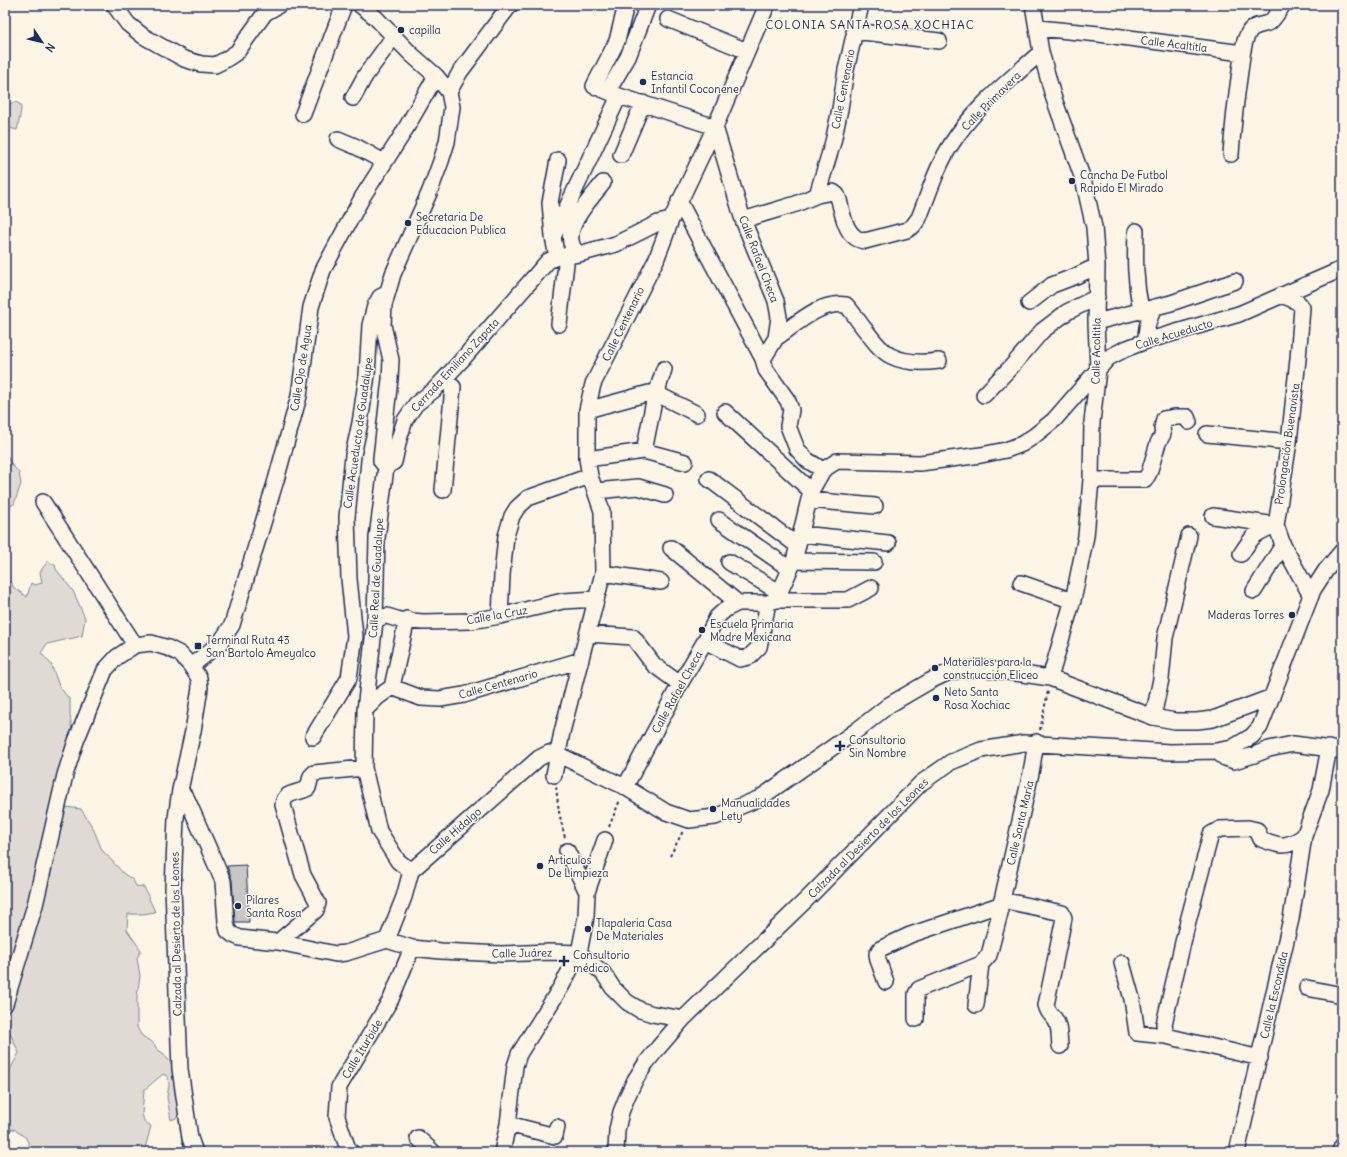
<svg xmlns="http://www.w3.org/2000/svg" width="1347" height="1157" font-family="Delius,sans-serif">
<rect width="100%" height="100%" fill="#fcf5e5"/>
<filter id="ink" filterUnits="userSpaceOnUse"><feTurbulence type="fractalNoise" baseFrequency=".025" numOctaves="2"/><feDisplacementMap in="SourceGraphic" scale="8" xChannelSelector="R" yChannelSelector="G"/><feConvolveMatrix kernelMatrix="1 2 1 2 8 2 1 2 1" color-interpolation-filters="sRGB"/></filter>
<g filter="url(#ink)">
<path fill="#dfdbd4" stroke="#7d8599" d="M 16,102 L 21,105 C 21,114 19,121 17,130 L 5,127 L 5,105 Z
M 5,451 L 10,462 L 19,473 L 21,484 L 14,504 L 6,509 L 5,508 Z
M 48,561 L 55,565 L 56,569 L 73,591 L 85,618 L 82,636 L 47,644 L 41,653 L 51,664 L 59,686 L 70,700 L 70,714 L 74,749 L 55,794 L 66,807 L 81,809 L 93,828 L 102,850 L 124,874 L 133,880 L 136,886 L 144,887 L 155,912 L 143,914 L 128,914 L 127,930 L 141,950 L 137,958 L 140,976 L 137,996 L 137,1027 L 141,1035 L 154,1044 L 157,1049 L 164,1054 L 174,1068 L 181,1116 L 171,1120 L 167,1097 L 169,1085 L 168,1077 L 163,1074 L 144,1090 L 142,1114 L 144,1121 L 151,1126 L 144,1152 L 32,1152 L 26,1138 L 14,1129 L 5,1130 L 5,1079 L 19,1053 L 9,1031 L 5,1031 L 5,576 L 5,578 L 12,583 L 13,587 L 27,597 L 31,583 L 35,585 L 42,583 L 40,572 Z"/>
<path fill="#c8c7c6" stroke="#1b2f5e" d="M 246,865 L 249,922 L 235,922 L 232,880 L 227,866 Z"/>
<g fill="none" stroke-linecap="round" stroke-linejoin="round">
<g stroke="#1b2f5e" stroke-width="18">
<path id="minor" d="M 114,5 L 128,24 L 143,36 L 184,59 L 201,64 L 215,65 L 225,60 L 237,52 L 265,13 L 279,5
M 360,5 L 375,17 L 411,54 L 436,76 L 449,92 L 452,107 L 447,142 L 441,161 L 430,191 L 393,274 L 384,305 L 383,325 L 391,360 L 390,379 L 381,458 L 381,461 L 386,467 L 377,538 L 375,621 L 365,710 L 364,768 L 379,831 L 398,861 L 411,871
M 626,5 L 617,41 L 594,86 L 619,96 L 715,127 L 743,220 L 776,301 L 779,317 L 776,338 L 763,359
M 1033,5 L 1041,52 L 1053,96 L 1083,179 L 1094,227 L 1097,266 L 1096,322 L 1098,370 L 1092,422 L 1091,480 L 1086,536 L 1074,596 L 1050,678
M 668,19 L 747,51
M 1038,28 L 1099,34 L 1242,53
M 854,31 L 939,41
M 608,91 L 628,57 L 648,5
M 449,92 L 460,72 L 510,5
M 353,98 L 365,76 L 394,36
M 303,114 L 344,5
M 338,139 L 357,147 L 384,162
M 1231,154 C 1233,126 1236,99 1240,71 C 1242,59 1242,43 1249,32 C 1254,24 1263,26 1270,22 C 1275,18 1279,10 1283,5
M 621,155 L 643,103
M 817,195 L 833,142 L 840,109 L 846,70 L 861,5
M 679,201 L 763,359 L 766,370 L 788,401 L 791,410 L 788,426 L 797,449 L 807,460 L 823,470
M 743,220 L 796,204 L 817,195 L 833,192 L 837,195 L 839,200 C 843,216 846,239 865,241 L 907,230 L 913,226 L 919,218 C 929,193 937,166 952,143 C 975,107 1010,80 1041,52
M 1136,231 C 1135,259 1135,282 1141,310
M 553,236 L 550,203 L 558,160
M 579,254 C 554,235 591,199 603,183
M 557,257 L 553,237 L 619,96
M 1281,295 C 1288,298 1299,300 1302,308 L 1298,359 L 1289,442 L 1276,525 L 1283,545 L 1311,596
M 1029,303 L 1052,285 L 1076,276 L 1097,266
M 1096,322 L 1171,303 L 1235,281
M 559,324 L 567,255
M 776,338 C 797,324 819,301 846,305 C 854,313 859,323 867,332 C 873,340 881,351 891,356 C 905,363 924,363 939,361
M 1146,341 C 1146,328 1148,319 1155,307
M 441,383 L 448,383 L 453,387 L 443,490
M 984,395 L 1012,366 L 1042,331 L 1067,312 L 1097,297
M 587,410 L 649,393 L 657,394 L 697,414
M 725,412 L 811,491
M 1207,434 L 1289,442
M 644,451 L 654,401 L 664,369
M 587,459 L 644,451 L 685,462
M 386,467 L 394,462 L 399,439 L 405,420 L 416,404 L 434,390 L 460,362 L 548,261 L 557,257 L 579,254 L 616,244 L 658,223 L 671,220
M 709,479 L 798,546
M 1091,480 L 1145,480 L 1149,473 L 1158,443 L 1163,434 L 1162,428 L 1164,419 L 1176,417 L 1187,417 L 1189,422
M 596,491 L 638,487 L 665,495
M 809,500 L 875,506
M 43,502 L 135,645
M 1213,516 L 1276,525 C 1255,533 1253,535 1241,554
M 719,520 L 790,569
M 801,534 L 888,543
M 671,548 L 738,603
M 794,561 L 874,562
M 729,562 L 779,592
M 603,573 L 661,582
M 1021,583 L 1073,601
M 1254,591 L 1283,545
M 776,600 L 848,600 L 871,588
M 500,616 L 502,575 L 506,536 L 512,516 L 517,508 L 528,498 L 590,476
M 375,621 L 382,617 L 387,616 L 400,620 L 423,622 L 471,621 L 500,616 L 563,601 L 596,599
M 588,634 L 633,637 L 654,665 L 680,684
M 705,641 L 740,659 L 749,657 L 759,647 L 768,603
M 191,666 L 220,643 L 232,625 L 276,480 L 299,396 L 311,307 L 323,270 L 363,196 L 402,135 L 436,76
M 392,687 L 421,698 L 440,699 L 464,695 L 581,660
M 365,710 L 378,697 L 392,687 L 407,619
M 1153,717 L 1161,679 L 1165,638 L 1189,536
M 313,737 L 349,678 L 355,636 L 349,579 L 347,517 L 353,455 L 360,423 L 367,375 L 370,325 L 375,306 L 380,297 L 384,295
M 1216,751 L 1225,758 L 1234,761 L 1254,755 L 1269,749 L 1293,744 L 1339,750 L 1342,747
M 554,775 L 562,732 L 603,573 L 602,511 L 590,476 L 587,459 L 587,410 L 593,384 L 656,260 L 664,239 L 671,220 L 715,127 L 767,5
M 625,787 L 680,684 L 705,641 L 717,617 L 726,609 L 738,603 L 768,603 L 776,600 L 794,561 L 811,491 L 823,470 L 837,461 L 920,463 L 981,455 L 1006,450 L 1022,444 L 1034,436 L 1054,420 L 1108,358 L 1125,349 L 1146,341 L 1239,314 L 1342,269
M 180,790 L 187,799 L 223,881 L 226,922 L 228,931 L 233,935 L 240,938 L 278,942 L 336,954 L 346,953 L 387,940
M 567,851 L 587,892
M 1002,900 L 1062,913 L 1064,918 L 1046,1005 C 1049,1016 1052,1014 1056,1021 C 1060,1028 1059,1038 1060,1046
M 387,940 L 404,897 L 411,871 L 539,758 L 549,753 L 559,755 L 625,787 L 666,812 L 689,820 L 715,817 L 760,798 L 856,731 L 889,705 L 930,681 L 947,673 L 962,670 L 980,668 L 1050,678 L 1153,717 L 1175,721 L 1197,721 L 1213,719 L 1272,697
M 387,940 L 412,948 L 441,951 L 501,954 L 549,952 L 579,953 L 603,973 L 613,988 L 627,1002 L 640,1010 L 653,1014 L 683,1019
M 278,942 L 316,910 L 318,903 L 303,875 L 283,805 C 284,791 298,794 308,788 L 311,776 L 314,773 L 364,768
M 1122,963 L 1132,999 L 1137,1033 L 1166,1036 L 1260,1058
M 886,982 L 878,960 L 877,954 L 880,949 L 910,935 L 999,905
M 1307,988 L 1342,995
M 5,1004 L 35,905 L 65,775 L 76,741 L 105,670 L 117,657 L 135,645 L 151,643 L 168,648 L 180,654 L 191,666 L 199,678 L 200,688 L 193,731 L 180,790 L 176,818 L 173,888 L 180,1069 L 190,1138 L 195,1152
M 976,1005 L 981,964
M 916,1019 L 916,994 L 919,989 L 981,964 L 989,955 L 1000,913 L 999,905 L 1002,900 L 1031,773 L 1036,742
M 1166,1036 L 1164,1024 L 1187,925 L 1211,834 L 1220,829 L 1248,828 L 1257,830 L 1261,839 C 1281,847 1287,848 1304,836
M 508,1124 L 555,1136 L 557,1127
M 418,1138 L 433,1152
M 351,1152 L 348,1149 L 337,1117 L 339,1087 L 391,999 L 412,948
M 502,1152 L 508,1124 L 515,1066 L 519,1054 L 561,987 L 579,953 L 586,917 L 587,892 L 605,840
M 616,1152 L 617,1130 L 621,1112 L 627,1097 L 635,1080 L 646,1063 L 658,1048 L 683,1019 L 807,899 L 921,783 L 951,762 L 981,750 L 1024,743 L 1170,752 L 1216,751 L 1232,748 L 1252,736 L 1260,727 L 1313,590 L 1326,570 L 1342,551
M 1237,1152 L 1291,919 L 1304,836 L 1321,790 L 1329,748
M 1340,1152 L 1342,1146"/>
</g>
<path stroke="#1b2f5e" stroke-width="2" stroke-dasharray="3 3" stroke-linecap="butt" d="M 1040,730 L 1048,691
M 556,787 L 559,812 L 565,838
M 609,827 L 620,800
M 670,856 L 683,831"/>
<use href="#minor" stroke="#fcf5e5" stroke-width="15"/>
</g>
</g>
<g fill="#1b2f5e" stroke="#fcf5e5" stroke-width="1.5">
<circle cx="401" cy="30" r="4"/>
<circle cx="643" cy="82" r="4"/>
<circle cx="1072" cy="181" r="4"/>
<circle cx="408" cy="223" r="4"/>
<circle cx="1292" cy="615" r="4"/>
<circle cx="702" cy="630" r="4"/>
<rect x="194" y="642" width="8" height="8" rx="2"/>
<circle cx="935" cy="668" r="4"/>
<circle cx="936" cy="698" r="4"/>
<path d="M838 740h4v4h4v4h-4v4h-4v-4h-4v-4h4z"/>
<circle cx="713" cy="809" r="4"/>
<circle cx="540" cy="866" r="4"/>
<circle cx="238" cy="906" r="4"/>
<circle cx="588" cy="929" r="4"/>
<path d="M562 955h4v4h4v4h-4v4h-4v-4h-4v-4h4z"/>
</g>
<g text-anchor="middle" stroke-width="3" stroke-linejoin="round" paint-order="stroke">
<g font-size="11" fill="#1b2f5e" stroke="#fcf5e5" text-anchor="start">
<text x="409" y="34">capilla</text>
<text x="651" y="80">Estancia<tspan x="651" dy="13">Infantil Coconene</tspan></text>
<text x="1080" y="179">Cancha De Futbol<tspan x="1080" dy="13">Rapido El Mirado</tspan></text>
<text x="416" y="221">Secretaria De<tspan x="416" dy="13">Educacion Publica</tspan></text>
<text x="1284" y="619" text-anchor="end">Maderas Torres</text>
<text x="710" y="628">Escuela Primaria<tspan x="710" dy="13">Madre Mexicana</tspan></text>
<text x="206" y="644">Terminal Ruta 43<tspan x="206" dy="13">San Bartolo Ameyalco</tspan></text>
<text x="943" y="666">Materiales para la<tspan x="943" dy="13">construcción Eliceo</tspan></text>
<text x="944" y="696">Neto Santa<tspan x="944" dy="13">Rosa Xochiac</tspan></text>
<text x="849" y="744">Consultorio<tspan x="849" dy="13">Sin Nombre</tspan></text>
<text x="721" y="807">Manualidades<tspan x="721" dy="13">Lety</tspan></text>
<text x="548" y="864">Articulos<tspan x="548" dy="13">De Limpieza</tspan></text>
<text x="246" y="904">Pilares<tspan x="246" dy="13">Santa Rosa</tspan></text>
<text x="596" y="927">Tlapaleria Casa<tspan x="596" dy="13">De Materiales</tspan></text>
<text x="573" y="959">Consultorio<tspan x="573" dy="13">médico</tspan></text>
</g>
<g font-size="11" fill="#1b2f5e" stroke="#fcf5e5">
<text transform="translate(1174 44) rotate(7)" y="4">Calle Acaltitla</text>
<text transform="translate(843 89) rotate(-79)" y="4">Calle Centenario</text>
<text transform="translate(991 101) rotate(-45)" y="4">Calle Primavera</text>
<text transform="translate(759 259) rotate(69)" y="4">Calle Rafael Checa</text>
<text transform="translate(623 324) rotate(-64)" y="4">Calle Centenario</text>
<text transform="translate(1174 334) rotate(-17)" y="4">Calle Acueducto</text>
<text transform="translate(1096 351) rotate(-89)" y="4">Calle Acoltitla</text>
<text transform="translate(455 365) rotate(-47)" y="4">Cerrada Emiliano Zapata</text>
<text transform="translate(301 368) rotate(-81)" y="4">Calle Ojo de Agua</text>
<text transform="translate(358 433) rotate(-82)" y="4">Calle Acueducto de Guadalupe</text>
<text transform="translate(1287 444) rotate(-82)" y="4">Prolongación Buenavista</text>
<text transform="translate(376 578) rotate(-87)" y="4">Calle Real de Guadalupe</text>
<text transform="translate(497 615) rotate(-10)" y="4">Calle la Cruz</text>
<text transform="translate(498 684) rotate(-16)" y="4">Calle Centenario</text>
<text transform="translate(677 692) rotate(-61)" y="4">Calle Rafael Checa</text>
<text transform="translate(1020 823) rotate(-77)" y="4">Calle Santa María</text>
<text transform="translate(455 831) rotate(-41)" y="4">Calle Hidalgo</text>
<text transform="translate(868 838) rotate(-45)" y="4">Calzada al Desierto de los Leones</text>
<text transform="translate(176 934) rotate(-91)" y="4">Calzada al Desierto de los Leones</text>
<text transform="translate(522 953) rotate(-1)" y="4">Calle Juárez</text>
<text transform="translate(1274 995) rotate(-77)" y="4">Calle la Escondida</text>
<text transform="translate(362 1049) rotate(-59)" y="4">Calle Iturbide</text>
</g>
<g font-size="12" letter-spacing="1" fill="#1b2f5e" stroke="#fcf5e5">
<text x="870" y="29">COLONIA SANTA ROSA XOCHIAC</text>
</g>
</g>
<rect width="1347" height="1157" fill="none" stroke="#fcf5e5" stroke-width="20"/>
<rect x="10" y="10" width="1327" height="1137" fill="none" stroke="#1b2f5e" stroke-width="1.5" filter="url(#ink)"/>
<g transform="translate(42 42) rotate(125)" stroke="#fcf5e5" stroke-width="3" paint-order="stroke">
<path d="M0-3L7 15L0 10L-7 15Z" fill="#1b2f5e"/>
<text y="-6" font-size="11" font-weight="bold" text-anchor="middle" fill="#1b2f5e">N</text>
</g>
</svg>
